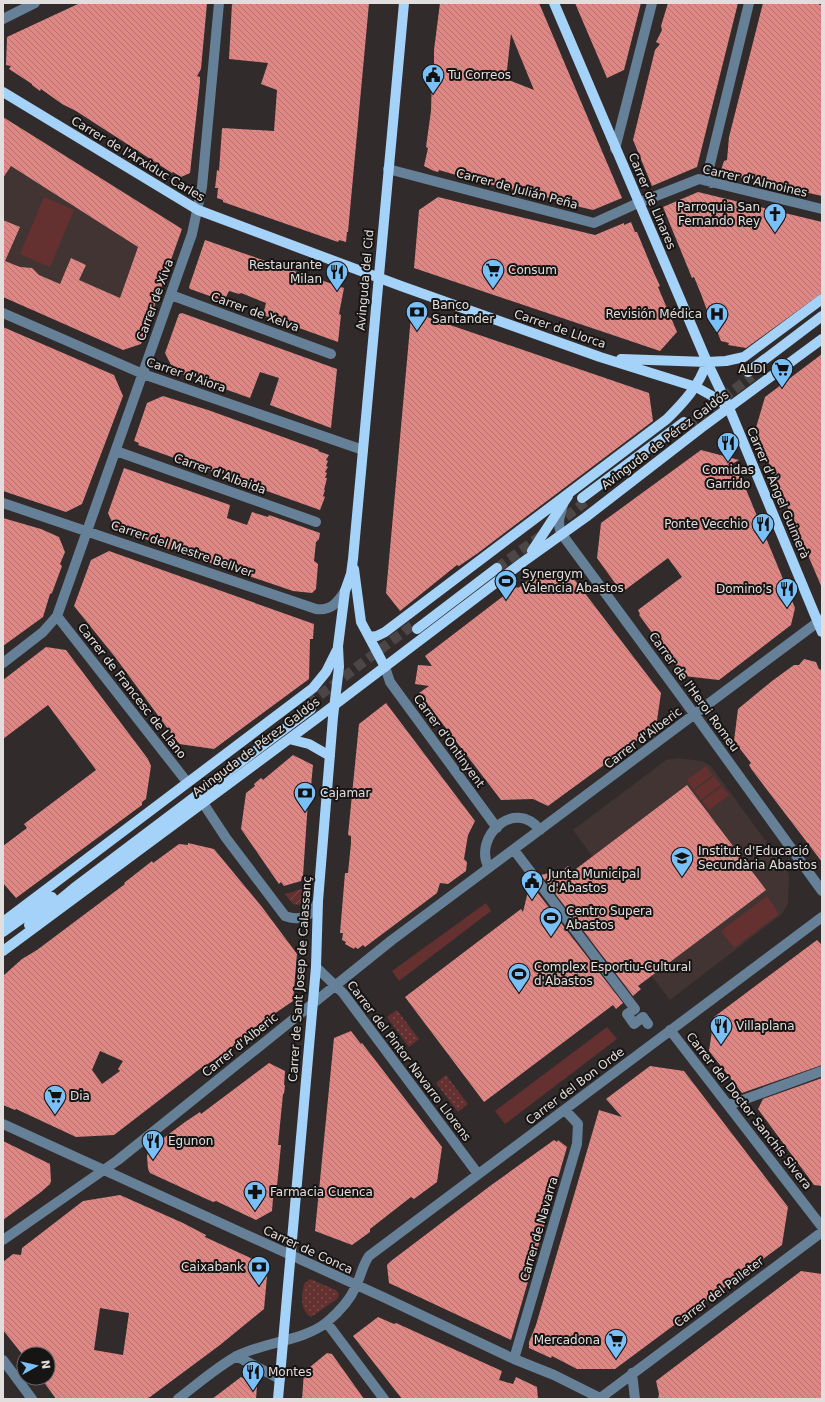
<svg xmlns="http://www.w3.org/2000/svg" width="825" height="1402" font-family="'DejaVu Sans',sans-serif">
<defs>
<pattern id="grass-dots" width="8" height="8" patternUnits="userSpaceOnUse"><rect width="8" height="8" fill="#653130"/><path d="M2 2h.1M6 6h.1" fill="none" stroke="#7b4e4e" stroke-width="1.8" stroke-linecap="round"/></pattern>
<pattern id="garden-furrows" width="10" height="10" patternUnits="userSpaceOnUse"><rect width="10" height="10" fill="#653130"/><path d="M-1 1l2-2M0 10L10 0M9 11l2-2" fill="none" stroke="#7b4e4e"/></pattern>
<pattern id="building-back-hatch" width="6" height="6" patternUnits="userSpaceOnUse"><rect width="6" height="6" fill="#de8784"/><path d="M-1 5l2 2M0 0l6 6M5-1l2 2" fill="none" stroke="#b07370"/></pattern>
</defs>
<rect width="100%" height="100%" fill="#312b2b"/>
<path fill="#413433" d="M 3,161 L 138,246 L 120,298 L 64,274 L 46,315 L 3,297 Z
M 678,758 L 702,761 L 711,766 L 787,870 L 789,875 L 788,904 L 782,914 L 670,1000 L 572,872 L 592,856 L 573,830 L 666,760 Z"/>
<path fill="url(#grass-dots)" d="M 397,1010 L 419,1039 L 409,1047 L 387,1017 Z
M 446,1075 L 468,1104 L 458,1112 L 436,1083 Z
M 310,1279 L 336,1290 L 339,1294 L 337,1299 L 311,1317 C 299,1309 302,1297 304,1284 Z"/>
<path fill="#653130" d="M 44,197 L 74,210 L 50,267 L 20,254 Z
M 706,766 L 713,775 L 693,790 L 687,780 Z
M 714,776 L 721,785 L 701,800 L 694,791 Z
M 722,786 L 729,795 L 709,810 L 702,801 Z
M 767,896 L 779,914 L 734,948 L 721,931 Z
M 486,903 L 491,911 L 399,981 L 392,971 Z
M 607,1027 L 617,1039 L 505,1124 L 495,1111 Z"/>
<path fill="url(#garden-furrows)" d="M 305,888 L 304,901 L 300,905 L 293,904 L 285,894 Z"/>
<path fill="url(#building-back-hatch)" fill-rule="evenodd" d="M 80,3 L 207,3 L 201,69 L 197,76 L 200,77 L 200,82 L 190,173 L 181,177 L 173,172 L 172,173 L 76,111 L 62,104 L 41,89 L 40,91 L 32,85 L 32,84 L 9,69 L 11,66 L 6,65 L 7,37 Z
M 232,3 L 369,3 L 348,232 L 347,232 L 346,242 L 339,240 L 338,242 L 223,202 L 223,200 L 217,198 L 218,188 L 215,188 L 216,180 L 217,170 L 219,171 L 222,129 L 223,128 L 274,131 L 277,90 L 261,84 L 268,63 L 229,59 Z
M 440,3 L 539,3 L 622,198 L 593,210 L 576,206 L 575,204 L 480,182 L 439,170 L 438,172 L 434,171 L 424,166 L 428,148 L 426,147 L 431,111 L 432,75 L 436,66 L 434,65 L 434,50 ZM 511,34 L 534,90 L 506,79 Z
M 575,3 L 641,3 L 624,70 L 607,78 Z
M 668,3 L 738,3 L 697,167 L 652,186 L 633,140 L 655,50 L 660,44 L 656,42 L 662,30 L 661,26 Z
M 763,3 L 820,3 L 819,5 L 822,5 L 822,196 L 720,173 L 724,161 L 727,160 L 729,137 Z
M 3,117 L 182,229 L 141,344 L 123,350 L 3,297 L 3,220 L 20,227 L 5,261 L 20,267 L 32,268 L 39,275 L 60,284 L 71,258 L 86,265 L 79,280 L 120,298 L 138,247 L 11,166 L 3,178 Z
M 698,192 L 822,222 L 822,293 L 746,348 L 728,345 L 729,343 L 721,341 L 717,331 L 715,332 L 701,294 L 694,277 L 692,278 L 663,207 Z
M 438,197 L 595,235 L 624,223 L 624,225 L 631,222 L 635,232 L 637,232 L 654,273 L 660,286 L 658,287 L 677,332 L 660,351 L 414,268 L 419,210 Z
M 205,240 L 344,288 L 339,314 L 341,315 L 338,342 L 263,315 L 266,303 L 241,293 L 239,294 L 229,291 L 224,301 L 190,289 L 189,287 Z
M 182,313 L 337,369 L 331,428 L 270,405 L 279,378 L 260,372 L 250,398 L 174,371 L 165,353 L 179,314 Z
M 415,313 L 649,393 L 653,421 L 478,553 L 459,566 L 457,565 L 400,611 L 386,593 L 411,316 Z
M 3,327 L 114,375 L 123,396 L 82,504 L 66,512 L 3,491 Z
M 822,354 L 822,588 L 755,431 L 765,397 Z
M 163,396 L 208,410 L 319,450 L 318,451 L 329,455 L 326,460 L 328,461 L 326,466 L 328,467 L 325,472 L 327,473 L 325,478 L 327,478 L 324,490 L 325,490 L 323,496 L 325,497 L 320,510 L 138,445 L 139,443 L 134,441 L 147,403 Z
M 701,450 L 739,460 L 732,464 L 739,472 L 738,473 L 745,487 L 795,608 L 791,625 L 719,680 L 684,676 L 639,615 L 640,614 L 638,610 L 682,577 L 668,558 L 625,590 L 620,590 L 597,558 L 601,523 Z
M 124,468 L 230,505 L 227,518 L 247,525 L 252,512 L 268,517 L 269,515 L 320,533 L 319,539 L 316,542 L 314,561 L 318,564 L 316,589 L 312,593 L 293,591 L 160,546 L 160,545 L 140,537 L 140,539 L 116,531 L 108,513 Z
M 3,518 L 41,529 L 59,537 L 65,552 L 60,564 L 62,566 L 52,593 L 50,594 L 43,617 L 3,646 Z
M 109,551 L 314,624 L 313,639 L 310,639 L 309,679 L 214,749 L 179,744 L 115,657 L 74,606 L 91,560 Z
M 541,571 L 571,575 L 661,693 L 656,727 L 548,806 L 533,799 L 501,800 L 419,693 L 429,686 L 415,684 L 418,665 L 432,666 L 425,656 L 506,594 L 517,587 L 518,588 Z
M 46,647 L 66,650 L 148,759 L 151,766 L 146,799 L 142,802 L 142,805 L 16,898 L 3,883 L 3,846 L 27,828 L 24,824 L 96,770 L 48,705 L 3,739 L 3,680 Z
M 804,659 L 816,662 L 819,669 L 822,670 L 822,862 L 752,770 L 749,765 L 751,763 L 734,741 L 738,709 L 772,681 L 794,665 L 799,665 Z
M 386,703 L 475,821 L 468,835 L 464,859 L 467,862 L 466,871 L 448,884 L 440,883 L 437,893 L 365,947 L 363,945 L 358,949 L 355,947 L 354,949 L 345,944 L 346,942 L 342,940 L 343,933 L 340,933 L 345,873 L 348,873 L 351,843 L 351,836 L 348,835 L 359,724 Z
M 293,755 L 313,765 L 311,786 L 309,786 L 303,876 L 302,876 L 301,881 L 284,886 L 281,882 L 279,884 L 272,874 L 241,829 L 246,793 L 255,786 L 254,784 L 261,778 L 263,780 Z
M 687,785 L 766,890 L 638,986 L 641,989 L 633,996 L 541,875 L 549,873 L 557,875 L 568,866 L 572,872 Z
M 188,843 L 214,849 L 262,907 L 297,954 L 293,1001 L 258,1025 L 222,1055 L 201,1068 L 114,1135 L 76,1137 L 16,1109 L 15,1110 L 3,1105 L 3,976 L 22,959 L 37,950 L 125,884 L 124,883 L 152,861 L 153,863 L 179,844 L 188,845 ZM 100,1051 L 123,1061 L 118,1069 L 120,1071 L 102,1084 L 92,1070 Z
M 530,883 L 623,1003 L 616,1009 L 613,1005 L 484,1102 L 405,997 L 521,909 L 523,912 Z
M 817,940 L 822,945 L 822,1065 L 742,1093 L 709,1051 L 714,1017 Z
M 351,1031 L 361,1044 L 362,1043 L 442,1147 L 437,1182 L 414,1199 L 411,1197 L 370,1229 L 370,1232 L 352,1245 L 315,1231 L 334,1038 Z
M 269,1063 L 285,1071 L 284,1085 L 285,1085 L 284,1094 L 283,1094 L 278,1145 L 281,1145 L 277,1186 L 274,1186 L 272,1211 L 256,1220 L 216,1201 L 213,1202 L 150,1173 L 148,1169 L 147,1156 L 149,1149 L 185,1122 L 200,1112 L 201,1114 Z
M 650,1066 L 684,1071 L 788,1207 L 782,1245 L 615,1369 L 577,1369 L 552,1356 L 551,1358 L 529,1348 L 529,1342 L 536,1325 L 599,1110 L 622,1117 L 606,1099 Z
M 822,1078 L 822,1186 L 814,1185 L 758,1109 L 763,1099 Z
M 554,1140 L 557,1142 L 558,1140 L 567,1147 L 511,1340 L 389,1283 L 387,1265 L 391,1261 L 490,1186 Z
M 3,1141 L 50,1164 L 51,1181 L 50,1184 L 41,1192 L 3,1220 Z
M 120,1195 L 183,1223 L 206,1235 L 205,1237 L 268,1266 L 264,1309 L 220,1345 L 150,1397 L 145,1399 L 56,1399 L 41,1378 L 48,1378 L 48,1354 L 22,1354 L 3,1330 L 3,1262 L 13,1254 L 21,1255 L 22,1248 L 83,1201 ZM 100,1308 L 129,1313 L 123,1355 L 94,1350 Z
M 801,1271 L 822,1274 L 822,1399 L 658,1399 L 659,1394 L 656,1381 Z
M 378,1317 L 394,1324 L 396,1323 L 502,1371 L 499,1380 L 513,1384 L 516,1377 L 537,1387 L 538,1399 L 402,1399 L 353,1336 Z
M 327,1353 L 332,1354 L 364,1399 L 302,1399 L 304,1372 Z
M 241,1377 L 257,1386 L 256,1399 L 212,1399 Z"/>
<g fill="none" stroke-linecap="round" stroke-linejoin="round">
<path stroke="#4c4646" stroke-width="10" stroke-dasharray="10 5" stroke-linecap="butt" d="M 687,426 L 752,376
M 554,526 L 585,502
M 497,568 L 542,535
M 308,704 L 414,624"/>
<path stroke="#658097" stroke-width="10" d="M 3,19 L 35,3
M 615,149 L 652,3
M 388,169 L 594,223 L 638,203 L 699,179 L 822,209
M 711,183 L 708,172 L 710,164 L 749,3
M 171,295 L 331,354
M 3,313 L 143,374 L 363,450
M 116,451 L 316,522
M 3,503 L 316,609 C 331,611 338,602 345,591
M 563,505 C 560,514 557,524 561,533 L 695,715 L 822,891
M 57,616 L 187,782
M 3,663 L 43,632 L 57,616 L 192,234 L 202,187 L 219,3
M 385,667 L 390,682 L 497,828
M 203,803 L 226,838 L 285,916 C 301,922 312,916 318,901
M 514,850 L 635,1009 L 627,1014 L 634,1024 L 643,1017 L 648,1024
M 489,868 C 472,838 514,797 540,830
M 316,967 L 343,993 L 478,1174
M 670,1030 L 822,1227
M 729,1105 L 822,1071
M 3,1124 L 383,1297 L 514,1359 L 554,1375 L 602,1399
M 3,1240 L 118,1160 L 392,940 L 822,619
M 327,1323 L 384,1399
M 236,1356 L 280,1379
M 514,1359 L 577,1144 L 578,1124 L 565,1110
M 3,1360 L 32,1399
M 632,1373 L 635,1399
M 178,1399 C 195,1386 218,1366 237,1356 C 264,1342 304,1341 327,1322 C 339,1312 350,1300 356,1286 C 361,1276 362,1266 369,1256 L 822,917
M 599,1399 L 822,1232"/>
<path stroke="#a5d2f9" stroke-width="10" d="M 554,3 L 707,362 L 729,408 L 822,632
M 3,92 L 198,210 L 401,286 L 600,357 L 696,387 L 714,397 L 729,408
M 621,359 L 707,362 L 726,361 L 744,357 L 822,299
M 748,372 L 822,316
M 582,498 L 684,422
M 532,551 L 568,496
M 354,569 L 361,622 L 385,667
M 417,629 L 497,568
M 369,637 L 377,636 L 385,632 L 667,419 C 684,402 699,386 707,362
M 289,739 L 309,744 L 330,756
M 3,922 L 313,688 L 326,672 L 337,650
M 29,925 L 74,888 L 311,709
M 3,932 L 52,897
M 3,951 L 316,719 L 523,562 L 586,517 L 701,428 L 822,339
M 278,1399 L 316,967 L 318,901 L 333,717 L 339,667 L 338,646 L 345,591 L 351,574 L 353,559 L 404,3"/>
</g>
<defs>
<g id="civic-pin" transform="scale(1.15)"><path d="M0 17L-7.5 6A9.5 9.5 0 1 1 7.5 6Z" fill="#79bff8" stroke="#171414"/><path d="M-.6-6.5H3V-4.5H.6V-3L4-1V1h2V6H-6V1h2V-1L-.6-3ZM-1.2 2.5V6h2.4V2.5Z" fill="#111"/></g>
<g id="church-pin" transform="scale(1.15)"><path d="M0 17L-7.5 6A9.5 9.5 0 1 1 7.5 6Z" fill="#79bff8" stroke="#171414"/><path d="M-1.2-6h2.4v3.5h3.3v2.4h-3.3V6h-2.4V-.1h-3.3v-2.4h3.3Z" fill="#111"/></g>
<g id="supermarket-pin" transform="scale(1.15)"><path d="M0 17L-7.5 6A9.5 9.5 0 1 1 7.5 6Z" fill="#79bff8" stroke="#171414"/><path d="M-6-5.5h2.5l.6 2H6L4.5 2H-2.5L-4.4-4H-6ZM-1.5 3.2a1.3 1.3 0 1 0 .1 0ZM3 3.2a1.3 1.3 0 1 0 .1 0Z" fill="#111"/></g>
<g id="restaurant-pin" transform="scale(1.15)"><path d="M0 17L-7.5 6A9.5 9.5 0 1 1 7.5 6Z" fill="#79bff8" stroke="#171414"/><path d="M-5-6h1v4h1v-4h1v4h1v-4h1v5L-1.5 .5V6h-2V.5L-5-1ZM5-6V6H3V1.5H1.5Q1.5-4 5-6Z" fill="#111"/></g>
<g id="bank-pin" transform="scale(1.15)"><path d="M0 17L-7.5 6A9.5 9.5 0 1 1 7.5 6Z" fill="#79bff8" stroke="#171414"/><path d="M-6-4H6V4H-6ZM0-2.3a2.3 2.3 0 1 0 0 4.6a2.3 2.3 0 1 0 0-4.6Z" fill="#111"/></g>
<g id="hospital-pin" transform="scale(1.15)"><path d="M0 17L-7.5 6A9.5 9.5 0 1 1 7.5 6Z" fill="#79bff8" stroke="#171414"/><path d="M-5-5h3v3.5h4V-5h3V5h-3V1.5h-4V5h-3Z" fill="#111"/></g>
<g id="stadium-pin" transform="scale(1.15)"><path d="M0 17L-7.5 6A9.5 9.5 0 1 1 7.5 6Z" fill="#79bff8" stroke="#171414"/><path d="M0-5a6.5 5 0 1 0 0 10a6.5 5 0 1 0 0-10ZM-3.5-1.8h7v3.6h-7Z" fill="#111"/></g>
<g id="school-pin" transform="scale(1.15)"><path d="M0 17L-7.5 6A9.5 9.5 0 1 1 7.5 6Z" fill="#79bff8" stroke="#171414"/><path d="M0-5L7-2L0 1L-7-2ZM-4 1L0 2.5L4 1V4Q0 6-4 4Z" fill="#111"/></g>
<g id="pharmacy-pin" transform="scale(1.15)"><path d="M0 17L-7.5 6A9.5 9.5 0 1 1 7.5 6Z" fill="#79bff8" stroke="#171414"/><path d="M-2-6h4v4h4v4h-4v4h-4v-4h-4v-4h4Z" fill="#111"/></g>
</defs>
<g fill-rule="evenodd">
<use href="#civic-pin" x="433" y="75"/>
<use href="#church-pin" x="775" y="214"/>
<use href="#supermarket-pin" x="493" y="270"/>
<use href="#restaurant-pin" x="337" y="272"/>
<use href="#bank-pin" x="417" y="312"/>
<use href="#hospital-pin" x="717" y="314"/>
<use href="#supermarket-pin" x="782" y="369"/>
<use href="#restaurant-pin" x="728" y="443"/>
<use href="#restaurant-pin" x="763" y="524"/>
<use href="#stadium-pin" x="506" y="581"/>
<use href="#restaurant-pin" x="787" y="589"/>
<use href="#bank-pin" x="305" y="793"/>
<use href="#school-pin" x="682" y="858"/>
<use href="#civic-pin" x="532" y="881"/>
<use href="#stadium-pin" x="551" y="918"/>
<use href="#stadium-pin" x="519" y="974"/>
<use href="#restaurant-pin" x="721" y="1026"/>
<use href="#supermarket-pin" x="55" y="1096"/>
<use href="#restaurant-pin" x="153" y="1141"/>
<use href="#pharmacy-pin" x="255" y="1192"/>
<use href="#bank-pin" x="259" y="1267"/>
<use href="#supermarket-pin" x="616" y="1340"/>
<use href="#restaurant-pin" x="253" y="1372"/>
</g>
<g text-anchor="middle" stroke-width="4" stroke-linejoin="round" paint-order="stroke">
<g font-size="12" fill="#e3dede" stroke="#171414" text-anchor="start">
<text x="448" y="79">Tu Correos</text>
<text x="760" y="211" text-anchor="end">Parroquia San<tspan x="760" dy="14">Fernando Rey</tspan></text>
<text x="322" y="269" text-anchor="end">Restaurante<tspan x="322" dy="14">Milan</tspan></text>
<text x="508" y="274">Consum</text>
<text x="432" y="309">Banco<tspan x="432" dy="14">Santander</tspan></text>
<text x="702" y="318" text-anchor="end">Revisión Médica</text>
<text x="766" y="373" text-anchor="end">ALDI</text>
<text x="728" y="474" text-anchor="middle">Comidas<tspan x="728" dy="14">Garrido</tspan></text>
<text x="748" y="528" text-anchor="end">Ponte Vecchio</text>
<text x="522" y="578">Synergym<tspan x="522" dy="14">Valencia Abastos</tspan></text>
<text x="772" y="593" text-anchor="end">Domino's</text>
<text x="320" y="797">Cajamar</text>
<text x="698" y="855">Institut d'Educació<tspan x="698" dy="14">Secundària Abastos</tspan></text>
<text x="548" y="878">Junta Municipal<tspan x="548" dy="14">d'Abastos</tspan></text>
<text x="566" y="915">Centro Supera<tspan x="566" dy="14">Abastos</tspan></text>
<text x="534" y="971">Complex Esportiu-Cultural<tspan x="534" dy="14">d'Abastos</tspan></text>
<text x="736" y="1030">Villaplana</text>
<text x="70" y="1100">Dia</text>
<text x="168" y="1145">Egunon</text>
<text x="270" y="1196">Farmacia Cuenca</text>
<text x="244" y="1271" text-anchor="end">Caixabank</text>
<text x="600" y="1344" text-anchor="end">Mercadona</text>
<text x="268" y="1376">Montes</text>
</g>
<g font-size="12" fill="#e3dede" stroke="#171414">
<text transform="translate(138 159) rotate(31)" y="4">Carrer de l'Arxiduc Carles</text>
<text transform="translate(755 181) rotate(13)" y="4">Carrer d'Almoines</text>
<text transform="translate(517 189) rotate(15)" y="4">Carrer de Julián Peña</text>
<text transform="translate(652 201) rotate(67)" y="4">Carrer de Linares</text>
<text transform="translate(365 280) rotate(-85)" y="4">Avinguda del Cid</text>
<text transform="translate(155 300) rotate(-70)" y="4">Carrer de Xiva</text>
<text transform="translate(255 312) rotate(20)" y="4">Carrer de Xelva</text>
<text transform="translate(560 329) rotate(19)" y="4">Carrer de Llorca</text>
<text transform="translate(186 375) rotate(19)" y="4">Carrer d'Aiora</text>
<text transform="translate(665 440) rotate(-37)" y="4">Avinguda de Pérez Galdós</text>
<text transform="translate(220 474) rotate(20)" y="4">Carrer d'Albaida</text>
<text transform="translate(778 493) rotate(67)" y="4">Carrer d'Àngel Guimerà</text>
<text transform="translate(182 549) rotate(19)" y="4">Carrer del Mestre Bellver</text>
<text transform="translate(132 691) rotate(52)" y="4">Carrer de Francesc de Llano</text>
<text transform="translate(694 692) rotate(54)" y="4">Carrer de l'Heroi Romeu</text>
<text transform="translate(643 738) rotate(-37)" y="4">Carrer d'Alberic</text>
<text transform="translate(449 741) rotate(54)" y="4">Carrer d'Ontinyent</text>
<text transform="translate(256 747) rotate(-37)" y="4">Avinguda de Pérez Galdós</text>
<text transform="translate(300 979) rotate(-86)" y="4">Carrer de Sant Josep de Calassanç</text>
<text transform="translate(240 1045) rotate(-39)" y="4">Carrer d'Alberic</text>
<text transform="translate(409 1061) rotate(53)" y="4">Carrer del Pintor Navarro Llorens</text>
<text transform="translate(575 1086) rotate(-37)" y="4">Carrer del Bon Orde</text>
<text transform="translate(749 1111) rotate(52)" y="4">Carrer del Doctor Sanchís Sivera</text>
<text transform="translate(539 1229) rotate(-74)" y="4">Carrer de Navarra</text>
<text transform="translate(308 1250) rotate(25)" y="4">Carrer de Conca</text>
<text transform="translate(719 1292) rotate(-37)" y="4">Carrer del Palleter</text>
</g>
</g>
<rect width="825" height="1402" fill="none" stroke="#e3dede" stroke-width="8"/>
<g transform="translate(36 1366) rotate(82)"><circle r="19" fill="#171414" stroke="#696565"/>
<path d="M0-3L7 15L0 10L-7 15Z" fill="#79bff8"/>
<text y="-6" font-size="11" font-weight="bold" text-anchor="middle" fill="#e3dede">N</text>
</g>
</svg>
